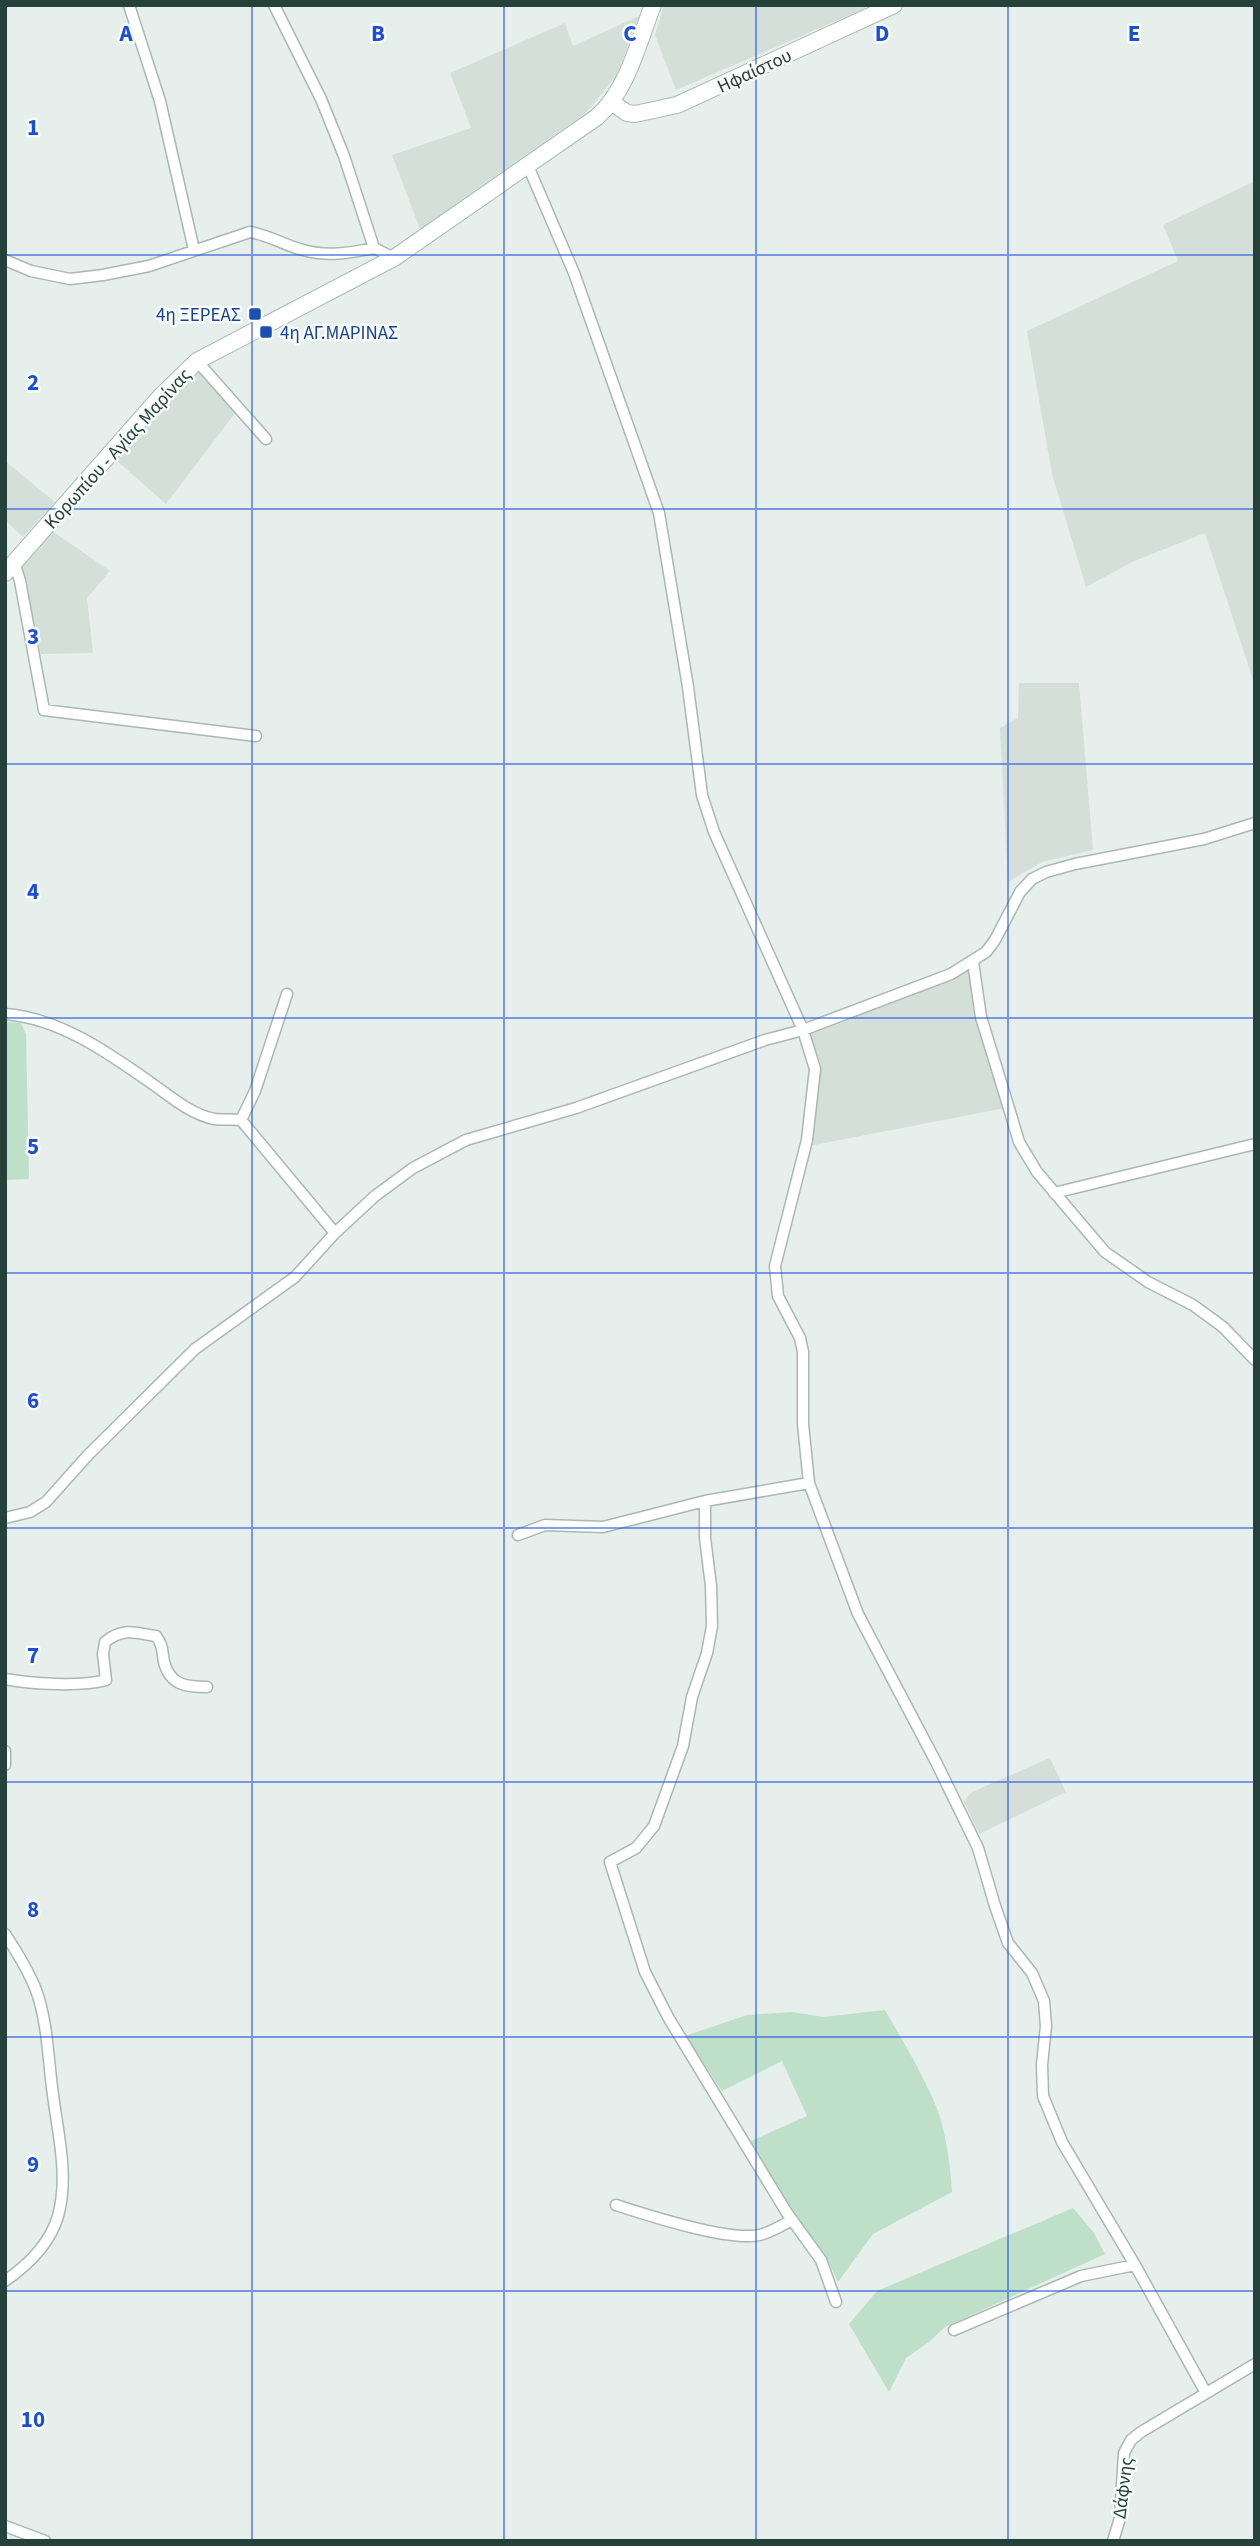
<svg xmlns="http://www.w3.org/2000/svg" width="1260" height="2546" font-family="'Source Sans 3',sans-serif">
<rect width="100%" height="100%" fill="#e6efeb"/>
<path fill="#d4dfda" d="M 664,5 L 863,5 L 864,9 L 676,90 L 655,35 Z
M 639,16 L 617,75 L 586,113 L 420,229 L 392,155 L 471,128 L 450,73 L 565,23 L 573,46 Z
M 1255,181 L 1255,686 L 1205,533 L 1132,562 L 1086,587 L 1052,474 L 1027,331 L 1178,261 L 1163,225 Z
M 201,370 L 239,408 L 166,504 L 115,459 L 162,406 Z
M 5,461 L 55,502 L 23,537 L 5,520 Z
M 52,531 L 110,571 L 87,598 L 93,653 L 41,654 L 21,565 Z
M 1019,683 L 1079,683 L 1093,850 L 1042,862 L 1008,882 L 1000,728 L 1018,718 Z
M 968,967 L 1005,1108 L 809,1146 L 821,1065 L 809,1034 L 852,1019 Z
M 1050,1758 L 1066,1792 L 979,1834 L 964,1801 L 972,1792 Z"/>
<path fill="#bfe0c8" d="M 5,1022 L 21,1023 L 26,1034 L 29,1179 L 5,1180 Z
M 885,2010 C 903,2041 922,2073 936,2106 C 945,2127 951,2169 952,2192 L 873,2234 L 838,2282 L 825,2255 L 796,2216 L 751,2141 L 807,2116 L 782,2061 L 722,2091 L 685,2036 L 747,2015 L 792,2012 L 823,2017 Z
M 1073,2208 L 1094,2233 L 1105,2254 L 945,2327 L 929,2342 L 906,2358 L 889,2392 L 849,2324 L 877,2291 Z"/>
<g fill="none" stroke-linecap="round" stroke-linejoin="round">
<g stroke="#a8b8b2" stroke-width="13">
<path id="street" d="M 129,5 L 160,101 L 194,250
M 274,5 L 321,99 L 344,156 L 374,248
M 528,166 L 574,273 L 659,513 L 688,687 L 702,795 L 714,832 L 803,1030 L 815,1069 L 807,1140 L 775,1266 L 778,1296 L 800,1338 L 803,1352 L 803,1424 L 809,1483 L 858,1614 L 937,1764 L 978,1848 L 995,1906 L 1008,1943 L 1032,1973 L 1044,2001 L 1046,2026 L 1042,2065 L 1043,2096 L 1062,2142 L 1135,2265 L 1206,2393
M 5,260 L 31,271 L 70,279 L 103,275 L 149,266 L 250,232 C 269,235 284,245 303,250 C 327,257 350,253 374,248 L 394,258
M 197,361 L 266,439
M 14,562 L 20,581 L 44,710 L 256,736
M 973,962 L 981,1017 L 1011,1115 L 1019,1142 L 1037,1172 L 1105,1252 L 1148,1282 L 1193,1305 L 1223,1327 L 1255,1360
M 5,1014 C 60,1018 110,1054 154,1085 C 172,1098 191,1114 214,1119 C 222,1120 232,1119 241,1120 L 335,1233
M 241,1120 L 255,1091 L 287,994
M 1054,1193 L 1255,1144
M 705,1501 L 705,1538 L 711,1586 L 712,1626 L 707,1653 L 692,1697 L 683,1746 L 654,1826 L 636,1848 L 610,1862 L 645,1972 L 668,2017 L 787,2213 L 821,2260 L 836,2302
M 5,1518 L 30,1512 L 46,1502 L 88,1455 L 195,1349 L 295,1277 L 335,1233 L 375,1196 L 413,1168 L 466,1140 L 576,1108 L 765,1040 L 803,1030 L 951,974 L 986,952 L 995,940 L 1020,892 L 1032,879 L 1046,872 L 1075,864 L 1204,839 L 1255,823
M 518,1535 L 545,1525 L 603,1527 L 705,1501 L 809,1483
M 5,1679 C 32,1684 80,1687 106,1680 L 103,1654 L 105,1642 C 123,1627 135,1633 156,1636 C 163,1645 162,1651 164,1662 C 170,1685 186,1687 207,1687
M 5,1751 L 5,1765
M 5,1934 C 17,1952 28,1970 36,1990 C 48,2023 48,2060 53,2095 C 58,2134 69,2177 58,2216 C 50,2244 28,2265 5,2281
M 616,2205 C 647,2215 735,2244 763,2234 C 773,2231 783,2225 792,2220
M 954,2330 L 1081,2276 L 1135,2265
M 5,2526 L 45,2541
M 1113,2541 L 1120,2518 L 1124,2453 L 1131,2440 L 1141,2432 L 1255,2364"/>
</g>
<g stroke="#a4bbb3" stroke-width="18">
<path id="secondary" d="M 611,102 L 627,113 L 635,114 L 677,105 L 894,5
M 5,573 L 160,397 L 197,361 L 394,258 L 597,117 C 628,89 638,43 653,5"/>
</g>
<use href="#street" stroke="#fff" stroke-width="10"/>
<use href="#secondary" stroke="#fff" stroke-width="16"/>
</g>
<path fill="none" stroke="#1d4ed8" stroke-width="2" stroke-opacity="0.55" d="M 252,5 L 252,2541M 504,5 L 504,2541M 756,5 L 756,2541M 1008,5 L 1008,2541M 5,255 L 1255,255M 5,509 L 1255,509M 5,764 L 1255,764M 5,1018 L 1255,1018M 5,1273 L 1255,1273M 5,1528 L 1255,1528M 5,1782 L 1255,1782M 5,2037 L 1255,2037M 5,2291 L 1255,2291"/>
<g fill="#1a4fb4" stroke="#f7fbf9" stroke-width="2.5">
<rect x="248" y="307" width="14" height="14" rx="3.5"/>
<rect x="259" y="325" width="14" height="14" rx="3.5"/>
</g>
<g text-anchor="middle" stroke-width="5" stroke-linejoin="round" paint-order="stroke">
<g font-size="19" fill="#24423a" stroke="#f7fbf9">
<text transform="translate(754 70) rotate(-25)" y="7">Ηφαίστου</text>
<text transform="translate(117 448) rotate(-48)" y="7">Κορωπίου - Αγίας Μαρίνας</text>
<text transform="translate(1122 2488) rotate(-83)" y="7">Δάφνης</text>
</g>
<g font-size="19" fill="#164399" stroke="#f7fbf9" text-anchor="end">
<text x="241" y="321">4η ΞΕΡΕΑΣ</text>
<text x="280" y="339" text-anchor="start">4η ΑΓ.ΜΑΡΙΝΑΣ</text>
</g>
</g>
<g font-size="23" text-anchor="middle" font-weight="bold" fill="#1d4ed8" stroke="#f7fbf9" stroke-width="5" stroke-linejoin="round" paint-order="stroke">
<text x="126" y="41">A</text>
<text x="378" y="41">B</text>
<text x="630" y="41">C</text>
<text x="882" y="41">D</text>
<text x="1134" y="41">E</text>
<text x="33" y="135">1</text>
<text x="33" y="390">2</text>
<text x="33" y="644">3</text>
<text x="33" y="899">4</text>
<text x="33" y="1154">5</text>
<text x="33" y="1408">6</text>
<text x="33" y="1663">7</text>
<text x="33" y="1917">8</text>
<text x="33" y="2172">9</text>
<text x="33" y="2427">10</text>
</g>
<rect width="1260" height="2546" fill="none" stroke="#24423a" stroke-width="14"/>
</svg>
